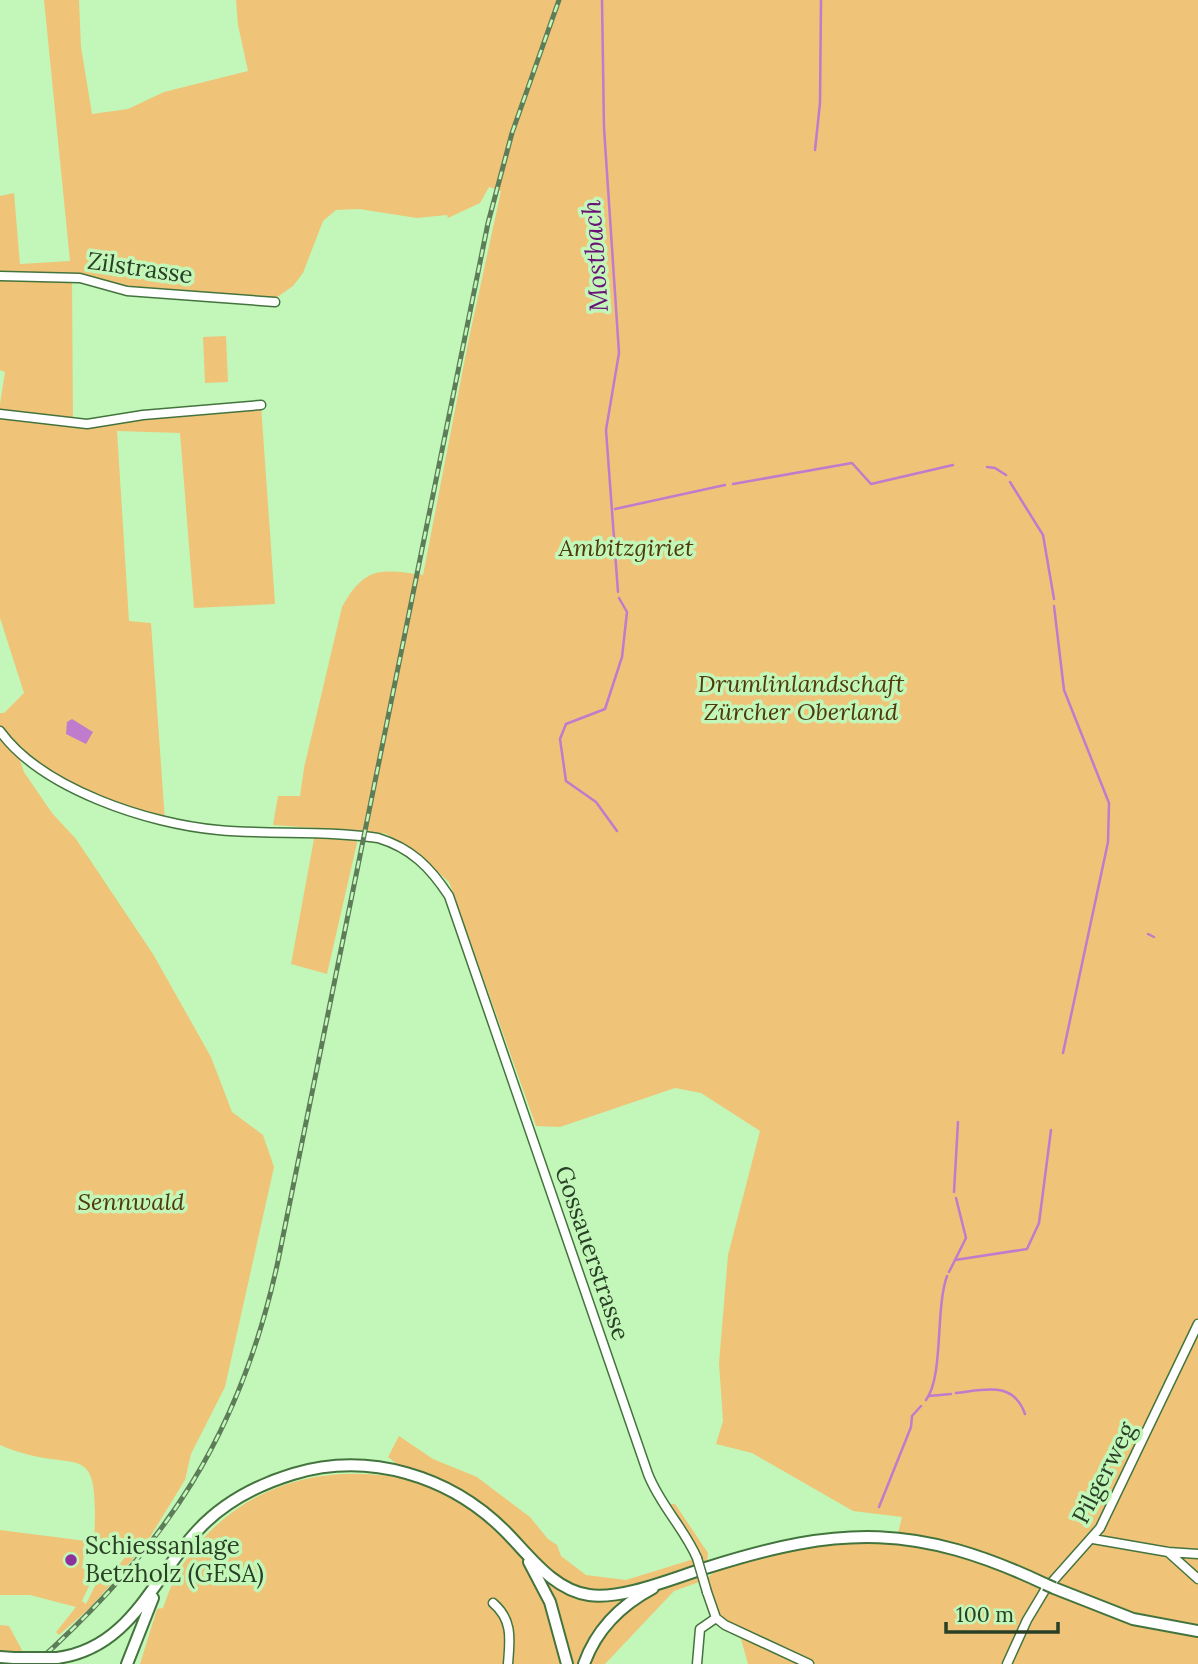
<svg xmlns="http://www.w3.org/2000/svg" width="1198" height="1664" font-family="Lora,serif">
<rect width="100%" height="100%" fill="#c2f7b9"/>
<path fill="#efc478" d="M 44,0 L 79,0 L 81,47 L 92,114 L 128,109 L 164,92 L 248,71 L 238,25 L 236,0 L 1198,0 L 1198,1664 L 748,1664 L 739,1632 L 716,1618 L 705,1580 L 674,1591 L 605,1664 L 140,1664 L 157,1609 L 163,1608 C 168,1595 172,1581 180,1569 C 235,1483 326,1459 420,1482 L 388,1457 L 399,1436 L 433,1459 L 477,1477 L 530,1517 L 548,1539 L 557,1545 L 561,1556 L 586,1575 L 626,1580 L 697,1558 L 664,1504 L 675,1504 L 708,1553 L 706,1579 C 746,1540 843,1541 897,1537 L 902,1517 L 853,1511 L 752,1453 L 716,1444 L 723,1421 L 719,1363 L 728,1255 L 760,1131 L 701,1093 L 675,1088 L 560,1127 L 536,1126 L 449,882 L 413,850 L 386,834 L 375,832 L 372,836 L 372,832 L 355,830 L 357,843 L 327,974 L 291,964 L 316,828 L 273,825 L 278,796 L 300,796 L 304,768 L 342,607 C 365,566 380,569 423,575 L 468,343 L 501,191 L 489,187 L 480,203 L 448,218 L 447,215 L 417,218 L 359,209 L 336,210 L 323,221 L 303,273 L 293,286 L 273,300 L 128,287 L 72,275 L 73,424 L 261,405 L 275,604 L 194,608 L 180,433 L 117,431 L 129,621 L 151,623 L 165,821 L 91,795 L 18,755 L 24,772 L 52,813 L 76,839 L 153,954 L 211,1057 L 232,1112 L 263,1135 L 274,1167 L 225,1387 L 191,1454 L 185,1480 L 145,1545 L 90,1608 L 59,1635 L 56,1632 L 76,1607 L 30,1595 L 0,1595 L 0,1530 L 86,1541 L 82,1568 L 87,1571 L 84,1582 L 90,1584 L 82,1601 L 86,1604 L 101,1574 L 112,1574 L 132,1548 L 94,1542 C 100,1429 79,1479 0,1445 L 0,713 L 4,713 L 24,693 L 0,618 L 0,404 L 5,372 L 0,370 L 0,196 L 14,193 L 20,264 L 70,261 Z
M 226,336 L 228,382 L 205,383 L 203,337 Z
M 0,1625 L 9,1626 L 23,1652 L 0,1652 Z"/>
<path fill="#bf7bcc" d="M 72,719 L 93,732 L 86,744 L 66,734 L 67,722 Z"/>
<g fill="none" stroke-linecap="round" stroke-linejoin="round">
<path stroke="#bf7bcc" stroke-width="2.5" d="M 602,0 L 604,128 L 619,353 L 606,430 L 618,592
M 815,150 L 820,103 L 821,0
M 987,467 L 995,468 L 1006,475
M 1010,482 L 1043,535 L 1054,599
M 733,484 L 852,463 L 871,484 L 953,465
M 615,509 L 725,485
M 1054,606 L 1064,690 L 1109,803 L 1108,842 L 1063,1053
M 617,831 L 596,802 L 566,781 L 560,739 L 566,724 L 605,709 L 622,657 L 627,612 L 619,598
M 1148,934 L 1154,937
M 954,1192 L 958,1122
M 955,1260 L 1027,1249 L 1039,1223 L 1051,1130
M 949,1272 L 966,1238 L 956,1198
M 956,1393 C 984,1390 1013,1380 1025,1414
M 929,1396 L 951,1394
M 926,1400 C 944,1375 935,1310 947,1276
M 879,1507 L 911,1427 L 912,1416 L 921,1406"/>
<g stroke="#44743d" stroke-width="11">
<path id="minor" d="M 0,276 L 80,278 L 127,291 L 275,302
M 0,414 L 87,424 L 143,415 L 261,405
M 0,731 C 42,789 149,824 218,830 C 271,835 325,830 378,838 C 411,848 430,867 449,896 L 648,1474 C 660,1505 684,1528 697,1558
M 1093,1539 L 1168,1552 L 1198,1554
M 1168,1552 L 1198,1579
M 707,1592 L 716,1618 L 725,1625 L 809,1664
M 493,1603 C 513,1620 510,1639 508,1664
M 697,1664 L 700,1629 L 716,1618
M 1007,1664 L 1027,1620 L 1045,1590 L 1100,1528 L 1198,1324"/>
</g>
<g stroke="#44743d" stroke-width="14">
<path id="highway" d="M 529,1562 L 550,1602 L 567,1664
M 1054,1588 L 1133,1619 L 1198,1631
M 0,1657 L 14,1658
M 57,1658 C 131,1648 152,1579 198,1530 C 224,1502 257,1485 293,1474 C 369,1451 450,1476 505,1531 C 529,1555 553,1590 589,1595 C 623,1600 676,1577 709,1567 C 841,1525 918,1524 1045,1584
M 127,1664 L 153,1598
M 584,1664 C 596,1630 621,1605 653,1588"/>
</g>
<use href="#minor" stroke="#fff" stroke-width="8"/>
<use href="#highway" stroke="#fff" stroke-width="10"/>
<g stroke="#5d7d58" stroke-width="5">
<path id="rail" d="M 35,1664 C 166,1547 241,1433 278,1261 L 488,223 L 512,133 L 559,0"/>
</g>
<use href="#rail" stroke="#c2f7b9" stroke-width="2.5" stroke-dasharray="8" stroke-linecap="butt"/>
<g stroke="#44743d" stroke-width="11" stroke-linecap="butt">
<path id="minor-bridge" d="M 697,1558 L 707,1592"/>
</g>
<g stroke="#44743d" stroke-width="14" stroke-linecap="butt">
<path id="highway-bridge" d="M 1045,1584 L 1054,1588
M 14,1658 L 57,1658"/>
</g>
<use href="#minor-bridge" stroke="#fff" stroke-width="8"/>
<use href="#highway-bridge" stroke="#fff" stroke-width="10"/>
</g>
<circle fill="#8d329d" stroke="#c2f7b9" stroke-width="2.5" cx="71" cy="1560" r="7"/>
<g text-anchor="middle" stroke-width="7" stroke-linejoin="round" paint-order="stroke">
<g font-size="24" fill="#293f26" stroke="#c2f7b9">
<text transform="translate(140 268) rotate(8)" y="8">Zilstrasse</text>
<text transform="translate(592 1253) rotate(71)" y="8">Gossauerstrasse</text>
<text transform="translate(1104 1473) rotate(-63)" y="8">Pilgerweg</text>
</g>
<g font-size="24" font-style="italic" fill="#503a0d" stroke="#c2f7b9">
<text x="626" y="556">Ambitzgiriet</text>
<text x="801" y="692">Drumlinlandschaft<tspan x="801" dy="28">Zürcher Oberland</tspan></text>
<text x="131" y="1210">Sennwald</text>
</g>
<g font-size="24" fill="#293f26" stroke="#c2f7b9" text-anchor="start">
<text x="85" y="1554">Schiessanlage<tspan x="85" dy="28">Betzholz (GESA)</tspan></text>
</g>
<g font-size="26" font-style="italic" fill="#691377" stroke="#c2f7b9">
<text transform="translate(595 256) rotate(-94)" y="9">Mostbach</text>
</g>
</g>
<path d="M946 1622v10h112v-10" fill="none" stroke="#293f26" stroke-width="3.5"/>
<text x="956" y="1622" font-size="21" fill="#293f26" stroke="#c2f7b9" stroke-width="5" paint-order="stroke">100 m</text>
</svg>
